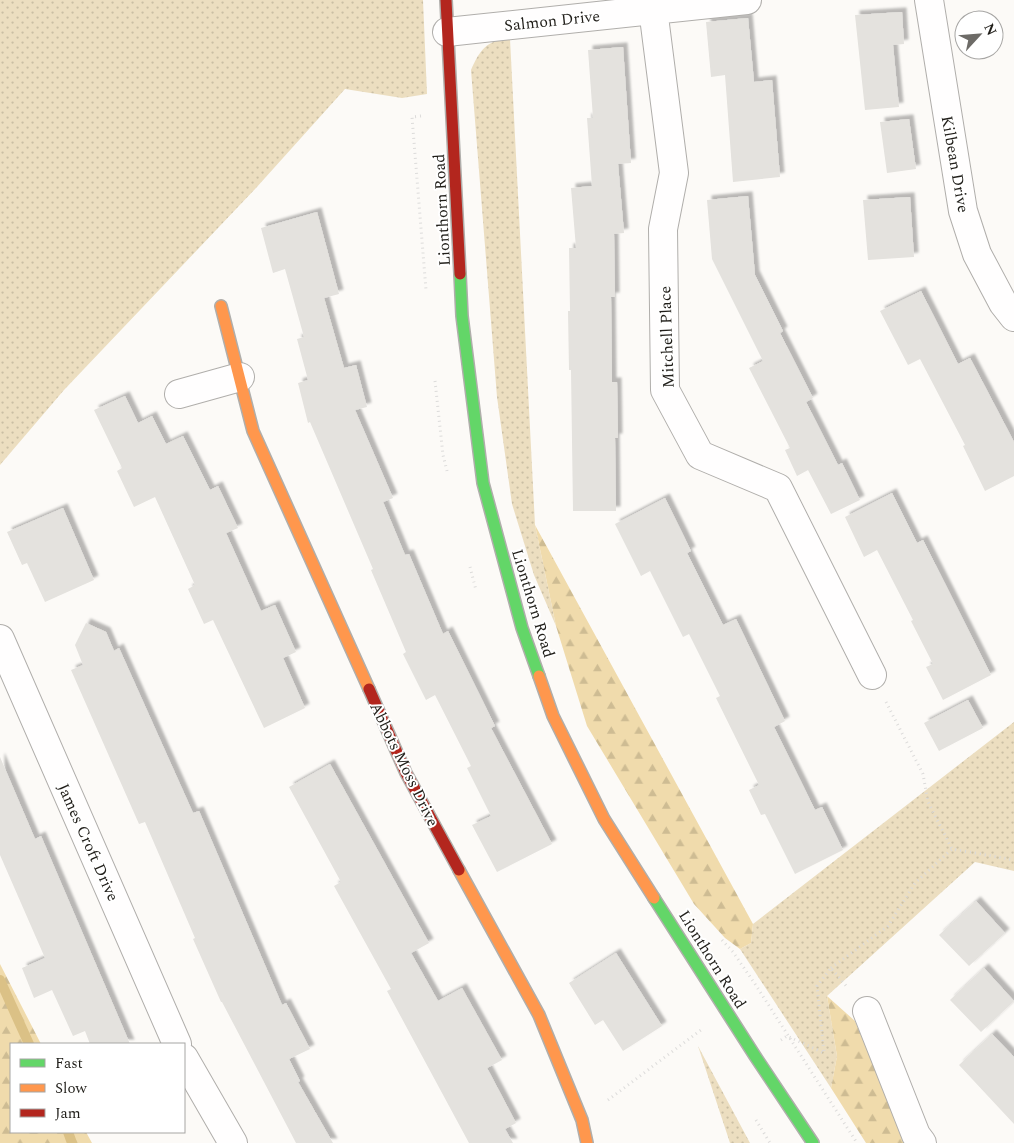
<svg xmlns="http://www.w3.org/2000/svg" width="1014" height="1143" font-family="Spectral,serif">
<defs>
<pattern id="grass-dots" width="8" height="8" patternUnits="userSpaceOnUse" patternTransform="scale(1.25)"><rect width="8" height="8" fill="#ecdec0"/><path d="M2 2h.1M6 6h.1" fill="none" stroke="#cabea4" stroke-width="1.8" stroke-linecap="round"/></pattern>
<pattern id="forest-firs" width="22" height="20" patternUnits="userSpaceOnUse" patternTransform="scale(1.25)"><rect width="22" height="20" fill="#f0dbac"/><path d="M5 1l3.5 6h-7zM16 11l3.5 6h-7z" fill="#cebc93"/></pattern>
<filter id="shadow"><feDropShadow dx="4.5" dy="-4.5" stdDeviation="1" flood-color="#0004"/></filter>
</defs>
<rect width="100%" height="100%" fill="#fcfaf7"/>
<path fill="url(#grass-dots)" d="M 0,0 L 423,0 L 427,94 L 402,98 L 345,89 L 256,188 L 64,390 L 0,465 Z
M 510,39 L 535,525 L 556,626 L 534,575 L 512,504 L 497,397 L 471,70 C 480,50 486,40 510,39 Z
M 1014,722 L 1014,871 L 975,862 L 827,996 L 837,1056 L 831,1088 L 740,949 L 751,943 L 753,924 Z
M 698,1046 L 750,1143 L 730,1143 Z"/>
<path fill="url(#forest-firs)" d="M 535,525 L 753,924 L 751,943 L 740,949 L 725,938 L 694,904 L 587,726 L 556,626 Z
M 0,964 L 41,1044 L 11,1044 L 11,1132 L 86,1132 L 92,1143 L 0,1143 Z
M 827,996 L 855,1021 L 906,1143 L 866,1143 L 831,1088 L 837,1056 Z"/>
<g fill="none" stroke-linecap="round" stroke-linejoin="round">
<path stroke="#dbc186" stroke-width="10" d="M 0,980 L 29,1044
M 68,1132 L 72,1143"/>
</g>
<path fill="#e4e2de" filter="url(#shadow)" d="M 902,12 L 904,44 L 893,45 L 899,107 L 865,110 L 855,15 Z
M 748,18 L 754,82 L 772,80 L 780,177 L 733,182 L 725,75 L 711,77 L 706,22 Z
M 623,47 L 631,163 L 618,164 L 624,233 L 614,234 L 615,297 L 611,297 L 612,382 L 617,382 L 618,438 L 615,438 L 616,511 L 573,511 L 571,370 L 569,370 L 568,311 L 570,311 L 569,248 L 576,248 L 571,188 L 592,186 L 587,118 L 593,118 L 588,50 Z
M 909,119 L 916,169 L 887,173 L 880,122 Z
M 748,196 L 755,275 L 783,331 L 780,333 L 813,398 L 806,402 L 838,465 L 842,463 L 860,500 L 831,514 L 808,470 L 797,476 L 785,450 L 790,448 L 749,368 L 763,361 L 712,259 L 707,200 Z
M 910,197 L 914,257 L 868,260 L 863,200 Z
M 317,212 L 339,294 L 324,298 L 344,368 L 356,365 L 367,407 L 355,410 L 393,498 L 383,502 L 405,555 L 409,554 L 443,634 L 448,631 L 495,726 L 491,728 L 552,844 L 497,872 L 472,825 L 491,816 L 467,768 L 471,766 L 435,695 L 426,700 L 403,654 L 406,652 L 371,570 L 373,569 L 310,422 L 308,423 L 298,383 L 308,380 L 297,339 L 304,337 L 285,269 L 273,273 L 261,228 Z
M 921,291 L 958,364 L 970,358 L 1014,442 L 1014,476 L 985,491 L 963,446 L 965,445 L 920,359 L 908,365 L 880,311 Z
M 125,396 L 138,423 L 152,416 L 166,444 L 183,436 L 210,490 L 218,486 L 238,528 L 226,533 L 261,611 L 275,605 L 296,652 L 283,658 L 305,708 L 264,728 L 213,620 L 204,624 L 188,589 L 195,585 L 155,497 L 134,507 L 117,471 L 122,468 L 94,410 Z
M 892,493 L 917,543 L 923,540 L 991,675 L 943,700 L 926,667 L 933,664 L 911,621 L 913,620 L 877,550 L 864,557 L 845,517 Z
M 665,498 L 691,551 L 687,553 L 723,625 L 736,619 L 785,721 L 774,727 L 815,810 L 822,807 L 843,850 L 795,874 L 765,814 L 761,815 L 749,790 L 759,785 L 716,698 L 720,696 L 689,634 L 683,637 L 650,571 L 641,576 L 615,524 Z
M 63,508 L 94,580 L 45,602 L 27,563 L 22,565 L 7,532 Z
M 86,623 L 106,632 L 114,651 L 119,648 L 193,813 L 199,811 L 282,1005 L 286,1003 L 310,1049 L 289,1059 L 300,1081 L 298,1082 L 333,1143 L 296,1143 L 222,1002 L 221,1002 L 193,939 L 195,938 L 145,822 L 139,824 L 71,670 L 83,665 L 75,645 Z
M 968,700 L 983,728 L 939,751 L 924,723 Z
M 0,757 L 35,839 L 41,836 L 130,1044 L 90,1044 L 85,1031 L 73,1036 L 52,990 L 34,998 L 22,968 L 45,958 L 0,855 Z
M 330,764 L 429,943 L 411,953 L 438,1001 L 462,988 L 502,1060 L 487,1068 L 516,1123 L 505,1129 L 513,1143 L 469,1143 L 387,991 L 391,989 L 334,886 L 341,882 L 289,787 Z
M 976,901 L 1005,933 L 969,966 L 939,935 Z
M 616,953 L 662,1026 L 623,1051 L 603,1020 L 595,1025 L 569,983 Z
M 984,968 L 1014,1001 L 981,1032 L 950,1000 Z
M 992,1034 L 1014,1057 L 1014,1124 L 959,1065 Z"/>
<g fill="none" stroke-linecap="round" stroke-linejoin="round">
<g stroke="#b0aeab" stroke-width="30">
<path id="street" d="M 929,0 L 963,211 L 977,254 L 1003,303 L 1014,317
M 653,9 L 674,173 L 663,229 L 665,390 L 700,455 L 778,488 L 872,675
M 447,32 L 747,0
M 179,394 L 240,377
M 0,639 L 177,1044
M 867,1011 L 916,1135 L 922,1143
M 184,1058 L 233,1143"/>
</g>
<g stroke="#b0aeab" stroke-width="14">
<path id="fast" d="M 460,274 L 462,316 L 483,483 L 522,628 L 539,676
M 654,898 L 755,1056 L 813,1143"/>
</g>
<g stroke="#b0aeab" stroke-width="14">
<path id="slow" d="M 221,306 L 253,431 L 369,689
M 539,676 L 553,716 L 604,819 L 654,898
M 459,870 L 539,1015 L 582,1120 L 587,1143"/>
</g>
<g stroke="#b0aeab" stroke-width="14">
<path id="jam" d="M 446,0 L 460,274
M 369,689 L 406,773 L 459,870"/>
</g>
<path stroke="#dcdbda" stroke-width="3" stroke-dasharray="1 4" stroke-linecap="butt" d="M 421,116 L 412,117 L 426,290
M 435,381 L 443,455 L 447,471
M 470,567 L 476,590
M 886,702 L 923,774 L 928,802 L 952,849
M 722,940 L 733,952 L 757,987 L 857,1143
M 831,968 L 888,926 L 915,883 L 952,849 L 1014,860
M 781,1040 L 787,1036 L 824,1053 L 817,986 L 831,968 L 848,988
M 608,1100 L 701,1030
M 756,1120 L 770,1143"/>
<use href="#street" stroke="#fffefe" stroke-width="28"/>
<use href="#fast" stroke="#63d668" stroke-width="11"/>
<use href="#slow" stroke="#ff974d" stroke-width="11"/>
<use href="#jam" stroke="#b3261e" stroke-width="11"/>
</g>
<g text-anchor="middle" stroke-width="4" stroke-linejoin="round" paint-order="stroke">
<g font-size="16" fill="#201e19" stroke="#fff">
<text transform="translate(552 20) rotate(-6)" y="6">Salmon Drive</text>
<text transform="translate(956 164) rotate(80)" y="6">Kilbean Drive</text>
<text transform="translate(441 210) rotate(-93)" y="6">Lionthorn Road</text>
<text transform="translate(666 337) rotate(-92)" y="6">Mitchell Place</text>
<text transform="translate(534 603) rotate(73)" y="6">Lionthorn Road</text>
<text transform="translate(405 764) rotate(64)" y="6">Abbots Moss Drive</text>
<text transform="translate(89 842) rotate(66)" y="6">James Croft Drive</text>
<text transform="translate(713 959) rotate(58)" y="6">Lionthorn Road</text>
</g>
</g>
<rect x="10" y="1043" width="175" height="90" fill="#ffffff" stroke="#a6a5a3"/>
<rect x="20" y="1059" width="25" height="8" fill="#63d668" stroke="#a6a5a3"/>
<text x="55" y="1068" font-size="15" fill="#201e19">Fast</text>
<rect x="20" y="1084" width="25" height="8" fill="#ff974d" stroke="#a6a5a3"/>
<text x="55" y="1093" font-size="15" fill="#201e19">Slow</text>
<rect x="20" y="1109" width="25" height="8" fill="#b3261e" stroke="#a6a5a3"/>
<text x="55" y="1118" font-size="15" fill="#201e19">Jam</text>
<g transform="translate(979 35) rotate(64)"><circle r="24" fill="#ffffff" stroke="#a6a5a3"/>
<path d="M0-4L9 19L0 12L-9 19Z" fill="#6d6b67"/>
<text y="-8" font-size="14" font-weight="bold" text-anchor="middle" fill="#201e19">N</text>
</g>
</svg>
